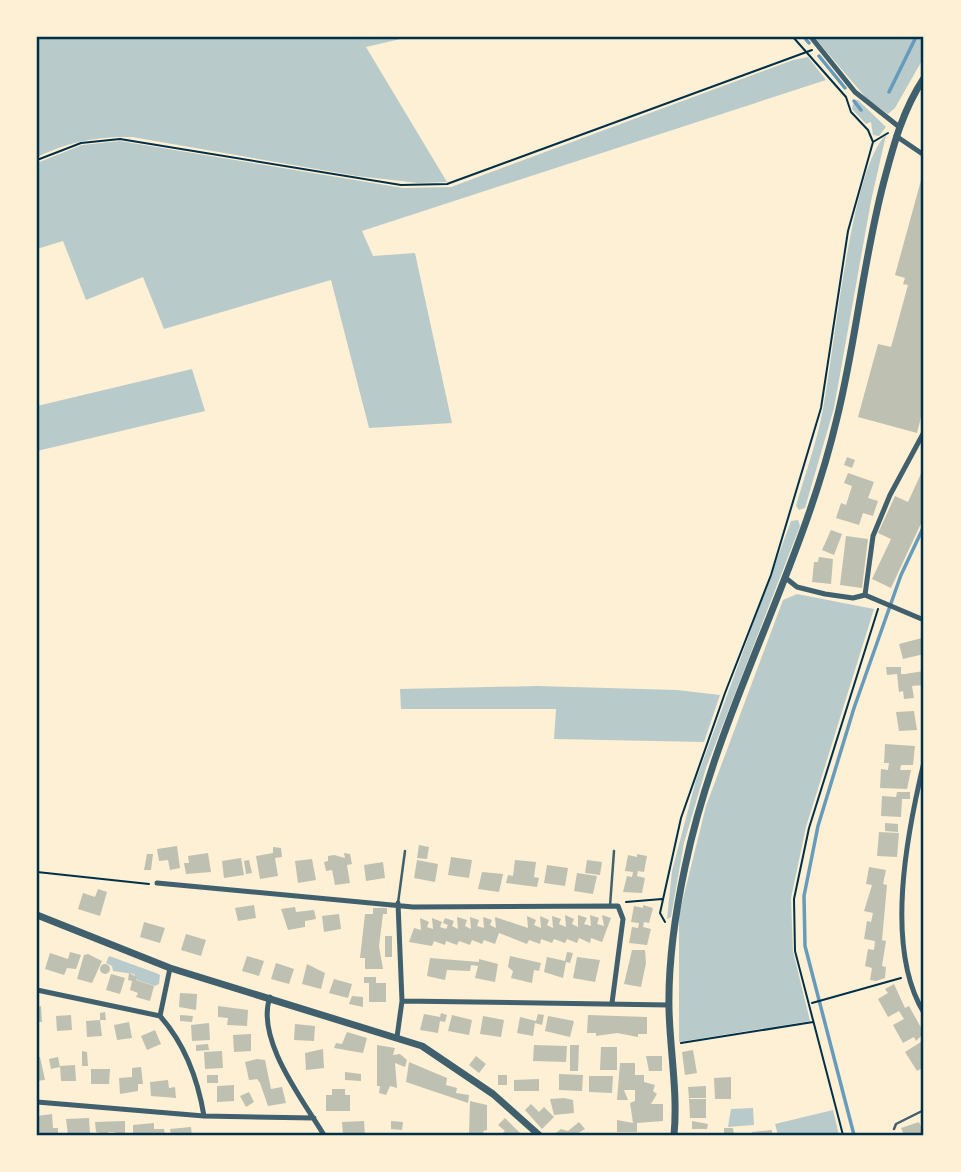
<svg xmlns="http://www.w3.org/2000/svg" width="961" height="1172" font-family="Karla,sans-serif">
<rect width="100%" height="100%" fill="#fdf0d5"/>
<path fill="#b9caca" d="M 37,37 L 409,37 L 366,47 L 447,182 L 418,183 L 357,176 L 132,137 C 97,136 68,142 37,157 Z
M 814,37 L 924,37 L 924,57 L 895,108 L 888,114 L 867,99 Z
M 808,57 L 826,80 L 362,231 L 373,256 L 415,253 L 452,423 L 369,428 L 331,280 L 164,329 L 143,277 L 86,300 L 63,241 L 37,249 L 37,163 L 82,145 L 120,141 L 403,188 L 451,187 L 793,60 Z
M 854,100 L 858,100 L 886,127 L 879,136 L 873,135 L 871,122 L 866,124 L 852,109 Z
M 886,135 L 871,201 L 834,408 L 805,508 L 799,510 L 796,506 C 805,474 817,442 823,409 C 834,353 851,167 886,135 Z
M 192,369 L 205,411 L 37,451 L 37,406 Z
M 798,520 L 800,526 L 706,768 L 684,843 L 671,917 L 667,919 L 672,871 L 696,780 L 791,521 Z
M 797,594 L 874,609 L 806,827 L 791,898 L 793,951 L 810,1021 L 679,1042 L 679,915 L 706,806 L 783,600 Z
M 537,686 L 677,690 L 720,695 L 704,742 L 554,739 L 556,709 L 401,709 L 400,689 Z
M 109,956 L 156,973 L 160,975 L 159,984 L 155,986 L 137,980 L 134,974 L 113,971 L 112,966 L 106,963 Z
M 753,1108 L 754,1125 L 728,1127 L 731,1109 Z
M 833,1110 L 839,1135 L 778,1135 L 775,1124 Z"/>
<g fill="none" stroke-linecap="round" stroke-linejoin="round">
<path stroke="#669bbc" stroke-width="3.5" d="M 804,37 L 809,43
M 819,56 L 845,88
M 889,92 L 916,37
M 854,101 L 861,110
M 854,1135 L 805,946 L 804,896 L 818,826 L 854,708 L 901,575 L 924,526"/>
</g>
<path fill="#bec0b2" d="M 923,173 L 924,405 L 917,433 L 858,417 L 878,344 L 891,347 L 908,285 L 903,284 L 905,278 L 895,275 Z
M 847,457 L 855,460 L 852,468 L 844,465 Z
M 924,467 L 924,517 L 891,588 L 872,579 L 891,539 L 878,533 L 895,496 L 908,502 Z
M 848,473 L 874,482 L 868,498 L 878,501 L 873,516 L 863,513 L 859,525 L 836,518 L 841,503 L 846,505 L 852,486 L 844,483 Z
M 831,530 L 842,534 L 834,555 L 822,550 Z
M 846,536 L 868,539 L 862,588 L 840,585 Z
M 819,557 L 833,559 L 831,584 L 812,582 L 814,562 L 818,562 Z
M 922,638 L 924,654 L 903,659 L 899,644 Z
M 886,667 L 901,667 L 901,674 L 905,674 L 924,671 L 924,685 L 912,686 L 914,698 L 904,699 L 903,691 L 899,692 L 897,674 L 887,675 Z
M 914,711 L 917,730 L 899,731 L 896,712 Z
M 885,744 L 915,746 L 913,765 L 901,765 L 900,770 L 911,770 L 907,789 L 880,788 L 881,769 L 888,770 L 889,763 L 884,763 Z
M 897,792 L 910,792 L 910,799 L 902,799 L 901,817 L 881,816 L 882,796 L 896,797 Z
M 885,823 L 898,824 L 898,832 L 885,831 Z
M 879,832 L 899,833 L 897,857 L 877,856 Z
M 419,845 L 429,847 L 427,859 L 417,858 Z
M 177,846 L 180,868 L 170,870 L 168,860 L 159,861 L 157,849 Z
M 273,847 L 281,848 L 282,857 L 275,858 L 278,876 L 260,879 L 256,856 L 273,853 Z
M 208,853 L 211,872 L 186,874 L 184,863 L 189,863 L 188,856 Z
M 344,853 L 350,854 L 352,864 L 347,865 L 350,883 L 335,885 L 332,870 L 326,871 L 324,862 L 328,861 L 328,856 L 334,855 L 345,858 Z
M 147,854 L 153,854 L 151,870 L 144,870 Z
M 637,854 L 647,856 L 644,872 L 638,871 L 637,876 L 645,878 L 642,893 L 623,892 L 627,876 L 632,877 L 633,872 L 625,871 L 628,855 L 637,857 Z
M 451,857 L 472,860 L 469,878 L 448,875 Z
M 241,858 L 244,875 L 224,878 L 222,861 Z
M 312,859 L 316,880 L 298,883 L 295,861 Z
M 249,860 L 252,873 L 246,874 L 244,861 Z
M 417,860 L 438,864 L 435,882 L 414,878 Z
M 515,860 L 536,862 L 534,877 L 539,878 L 537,887 L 506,883 L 508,875 L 513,876 Z
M 587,860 L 602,862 L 600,875 L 585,873 Z
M 383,862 L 385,878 L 366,881 L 364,865 Z
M 547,865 L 568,868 L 565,886 L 544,883 Z
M 869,867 L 886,870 L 883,884 L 887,885 L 882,940 L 886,941 L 882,966 L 886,967 L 885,978 L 876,981 L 870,980 L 872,968 L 865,966 L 868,949 L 874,950 L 875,941 L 864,939 L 867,921 L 871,922 L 873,913 L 864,911 L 872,885 L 866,884 Z
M 482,872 L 503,874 L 499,892 L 478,889 Z
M 577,873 L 597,876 L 593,894 L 574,891 Z
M 98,889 L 107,892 L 100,916 L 78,909 L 83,893 L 95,897 Z
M 254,905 L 256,918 L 238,921 L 235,908 Z
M 643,905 L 653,908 L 649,923 L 644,922 L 643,927 L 651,929 L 647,945 L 629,943 L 632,927 L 638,928 L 639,923 L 631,922 L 634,906 L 643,908 Z
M 295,907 L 296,912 L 314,910 L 316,919 L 305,921 L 305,927 L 288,930 L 281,909 Z
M 373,908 L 387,908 L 387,914 L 383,914 L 379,946 L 383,969 L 365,969 L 365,958 L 360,958 L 365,914 L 373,914 Z
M 339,914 L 341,929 L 324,932 L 322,916 Z
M 565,915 L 574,919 L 572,924 L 578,927 L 578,915 L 587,918 L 584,924 L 591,926 L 590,915 L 599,918 L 597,924 L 604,926 L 602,915 L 611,918 L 602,942 L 591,938 L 590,943 L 579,938 L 577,943 L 567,939 L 565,943 L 554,939 L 552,943 L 541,939 L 540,944 L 529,940 L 527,944 L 499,933 L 495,944 L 484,940 L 482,944 L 472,940 L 470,945 L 459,941 L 457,945 L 446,941 L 445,945 L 434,941 L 432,946 L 409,942 L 414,928 L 421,930 L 420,918 L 429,922 L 427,927 L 433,929 L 432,918 L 442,922 L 440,927 L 446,929 L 448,925 L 443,923 L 445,918 L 454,921 L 452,926 L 458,929 L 457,917 L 467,920 L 465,926 L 471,929 L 470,917 L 479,920 L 477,926 L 484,928 L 483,917 L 492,920 L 490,925 L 496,928 L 495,917 L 528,928 L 527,916 L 536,920 L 534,925 L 541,928 L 540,916 L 549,920 L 547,925 L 553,928 L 552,916 L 561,919 L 559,924 L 566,927 Z
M 144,922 L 165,928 L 160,943 L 140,937 Z
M 186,934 L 206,940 L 201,956 L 181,950 Z
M 385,936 L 392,936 L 392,957 L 385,957 Z
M 632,950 L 645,950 L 646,963 L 641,987 L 624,984 Z
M 70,952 L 81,955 L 76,969 L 67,968 L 64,975 L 45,969 L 50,953 L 68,959 Z
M 567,952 L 573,953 L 570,963 L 566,962 L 563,978 L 544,972 L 547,957 L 565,961 Z
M 88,954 L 102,961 L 92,983 L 77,979 L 84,955 Z
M 247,956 L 264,961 L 259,976 L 242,971 Z
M 510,956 L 541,963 L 539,971 L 534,970 L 532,983 L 511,978 L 513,971 L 508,967 Z
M 577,957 L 600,960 L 595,982 L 573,978 Z
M 430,958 L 479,962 L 479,959 L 498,964 L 495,982 L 475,978 L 478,966 L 471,965 L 470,971 L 447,970 L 445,980 L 427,976 Z
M 276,963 L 294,969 L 289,984 L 271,979 Z
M 307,964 L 325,973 L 321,989 L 302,984 Z
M100 969a5 5 0 1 1 10 0a5 5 0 1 1-10 0Z
M 129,973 L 137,977 L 136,980 L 154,986 L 150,1001 L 136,997 L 138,993 L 130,990 L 132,981 L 128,980 Z
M 111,974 L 125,978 L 120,994 L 106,990 Z
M 364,977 L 376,977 L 376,983 L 386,983 L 386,1002 L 369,1002 L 369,983 L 364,983 Z
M 334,979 L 352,984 L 348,998 L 329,993 Z
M 894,984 L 905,1008 L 909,1006 L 924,1033 L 916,1041 L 914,1037 L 903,1043 L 893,1025 L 904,1019 L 899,1011 L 888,1017 L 878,999 L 888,993 L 885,989 Z
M 180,993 L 197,994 L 196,1010 L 179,1007 Z
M 352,996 L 363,997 L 363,1007 L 349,1004 Z
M 41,1006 L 42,1022 L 37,1022 L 37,1007 Z
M 218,1006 L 248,1010 L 247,1026 L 227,1025 L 228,1018 L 218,1017 Z
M 105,1012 L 106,1020 L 100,1020 L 102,1036 L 87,1037 L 86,1021 L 100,1020 L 100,1013 Z
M 441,1013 L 447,1015 L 445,1022 L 440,1021 L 438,1033 L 420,1030 L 424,1014 L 440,1017 Z
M 538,1014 L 544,1015 L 542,1025 L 535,1023 L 533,1036 L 517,1033 L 520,1017 L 536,1021 Z
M 71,1015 L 72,1030 L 57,1031 L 56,1016 Z
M 180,1015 L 193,1016 L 192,1022 L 180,1021 Z
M 452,1015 L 472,1020 L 469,1035 L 448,1031 Z
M 588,1015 L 647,1017 L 647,1034 L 638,1034 L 638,1037 L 617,1033 L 596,1036 L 596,1033 L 587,1033 Z
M 483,1016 L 504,1020 L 501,1037 L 480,1034 Z
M 548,1016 L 574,1021 L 570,1037 L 545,1031 Z
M 129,1022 L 132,1038 L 117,1040 L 114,1025 Z
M 209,1023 L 210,1040 L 192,1041 L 191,1025 Z
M 295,1024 L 315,1026 L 314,1041 L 294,1040 Z
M 155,1030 L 161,1044 L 147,1050 L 141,1036 Z
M 347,1032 L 367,1038 L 363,1053 L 334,1048 L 336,1043 L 342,1044 Z
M 251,1034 L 251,1051 L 234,1052 L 233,1035 Z
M 924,1040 L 924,1067 L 917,1071 L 905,1052 Z
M 208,1044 L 209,1050 L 196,1051 L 196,1045 Z
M 377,1045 L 395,1048 L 393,1055 L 400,1054 L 407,1060 L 405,1067 L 395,1063 L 397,1088 L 390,1086 L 386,1095 L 379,1093 L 380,1086 L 377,1086 Z
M 534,1045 L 567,1046 L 566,1062 L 533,1061 Z
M 570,1045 L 579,1045 L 578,1071 L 570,1071 Z
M 601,1047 L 617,1047 L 617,1070 L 600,1070 Z
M 323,1049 L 324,1068 L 306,1070 L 305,1053 Z
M 693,1050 L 697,1073 L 685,1075 L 682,1052 Z
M 82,1051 L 87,1052 L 88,1066 L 82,1066 Z
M 222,1051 L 223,1068 L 205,1069 L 204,1052 Z
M 476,1056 L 486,1064 L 479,1073 L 469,1065 Z
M 646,1056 L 662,1056 L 662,1071 L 649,1071 Z
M 37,1057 L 40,1057 L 45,1080 L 37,1081 Z
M 58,1057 L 60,1067 L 51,1069 L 49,1059 Z
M 257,1059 L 265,1060 L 271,1089 L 282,1087 L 286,1103 L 268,1106 L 260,1083 L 257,1079 L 249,1080 L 245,1062 Z
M 409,1062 L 447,1078 L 446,1085 L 457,1088 L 456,1093 L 469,1095 L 468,1103 L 406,1082 Z
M 620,1063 L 635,1063 L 635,1075 L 644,1075 L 644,1082 L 655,1085 L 653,1091 L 657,1094 L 651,1104 L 663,1104 L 663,1121 L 637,1123 L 637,1132 L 617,1132 L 617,1120 L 633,1123 L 630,1103 L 635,1101 L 635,1090 L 624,1090 L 628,1100 L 617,1100 Z
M 75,1065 L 76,1081 L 61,1081 L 60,1066 Z
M 141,1067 L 143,1084 L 138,1084 L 138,1091 L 120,1094 L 119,1078 L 132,1077 L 132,1068 Z
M 91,1069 L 110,1069 L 109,1084 L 91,1084 Z
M 345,1072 L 361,1074 L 361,1081 L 345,1080 Z
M 559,1074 L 583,1075 L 582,1091 L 559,1090 Z
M 207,1075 L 218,1075 L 218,1083 L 207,1083 Z
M 498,1075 L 507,1075 L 507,1085 L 498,1085 Z
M 589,1076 L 613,1076 L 612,1093 L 589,1092 Z
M 731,1077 L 731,1099 L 715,1099 L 714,1078 Z
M 539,1079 L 539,1091 L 514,1091 L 514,1080 Z
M 168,1080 L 169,1088 L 175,1087 L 176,1098 L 151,1096 L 150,1082 Z
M 234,1085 L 234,1101 L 217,1102 L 217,1086 Z
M 706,1086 L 706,1098 L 689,1098 L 688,1087 Z
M 332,1089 L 345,1089 L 345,1095 L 350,1095 L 350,1111 L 326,1111 L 326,1095 L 332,1095 Z
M 249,1092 L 254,1102 L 246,1107 L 240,1096 Z
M 564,1098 L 573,1100 L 574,1113 L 554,1115 L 550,1099 Z
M 689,1099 L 706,1099 L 706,1118 L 690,1118 Z
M 470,1101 L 487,1105 L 487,1130 L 483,1131 L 485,1135 L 469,1135 Z
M 531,1104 L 539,1112 L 544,1107 L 554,1117 L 542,1129 L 525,1110 Z
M 52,1114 L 53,1128 L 58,1128 L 58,1135 L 37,1134 L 37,1116 Z
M 89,1118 L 90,1134 L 68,1135 L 66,1119 Z
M 505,1118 L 521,1134 L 519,1135 L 500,1135 L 505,1131 L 498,1125 Z
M 125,1121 L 125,1135 L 115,1135 L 115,1132 L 108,1132 L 109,1135 L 96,1132 L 95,1122 Z
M 364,1121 L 365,1135 L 343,1135 L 342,1122 Z
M 391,1121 L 403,1122 L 402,1130 L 391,1129 Z
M 692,1121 L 708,1124 L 707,1129 L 692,1129 Z
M 579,1122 L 585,1129 L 575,1135 L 553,1135 L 561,1129 L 568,1131 Z
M 919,1122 L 924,1135 L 904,1135 L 901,1128 Z
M 154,1123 L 154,1129 L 164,1129 L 165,1135 L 133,1135 L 133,1125 Z
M 191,1127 L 192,1135 L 171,1135 L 170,1129 Z
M 724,1128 L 733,1128 L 734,1135 L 711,1135 L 724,1133 Z
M 772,1130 L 772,1135 L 753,1135 L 752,1132 Z"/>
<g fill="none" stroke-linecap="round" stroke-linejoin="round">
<path stroke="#003049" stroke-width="2" d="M 873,142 L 888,133
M 37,160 L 81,143 L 120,139 L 401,185 L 447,184 L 812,50
M 37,872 L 149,884
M 626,902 L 662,899
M 665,922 L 660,913 L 681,818 L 725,693 L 771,575 L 821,408 L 848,231 L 873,142 L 868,130 L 851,112 L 846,97 L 793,37
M 812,1003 L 901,978
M 681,1043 L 813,1022
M 843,1135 L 795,951 L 794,899 L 809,828 L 878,609"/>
<path stroke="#3f606c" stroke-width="2.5" d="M 398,903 L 405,851
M 610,906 L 614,851
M 894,1129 L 896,1124 L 924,1110"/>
<path stroke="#3f606c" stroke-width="5" d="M 811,37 L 855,92 L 898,126
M 896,136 L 924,155
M 787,579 L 797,587 L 825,594 L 853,598 L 865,595 L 924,620
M 865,595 L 873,536 L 890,495 L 924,432
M 924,762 C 907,833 884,948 924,1013
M 157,883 L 413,907 L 618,906 L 623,919 L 612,1003
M 37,990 L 160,1016 C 184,1043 198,1080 204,1116
M 270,997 C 255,1039 303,1100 324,1135
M 402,1001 L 669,1005
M 160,1016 L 170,968
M 397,1037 L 402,1001 L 398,903
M 37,1102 L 204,1116 L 314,1118"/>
<path stroke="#3f606c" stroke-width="7" d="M 37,915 L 170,968 L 422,1046 L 493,1094 L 539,1135
M 674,1135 C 678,1093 670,1051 669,1009 C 668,960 675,914 685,867 C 717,712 801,572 837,418 C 856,341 863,262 883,185 C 893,147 902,111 924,78"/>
</g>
<rect width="961" height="1172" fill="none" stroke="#fdf0d5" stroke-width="77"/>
<rect x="38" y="38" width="884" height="1096" fill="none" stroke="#003049" stroke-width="2.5"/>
</svg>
